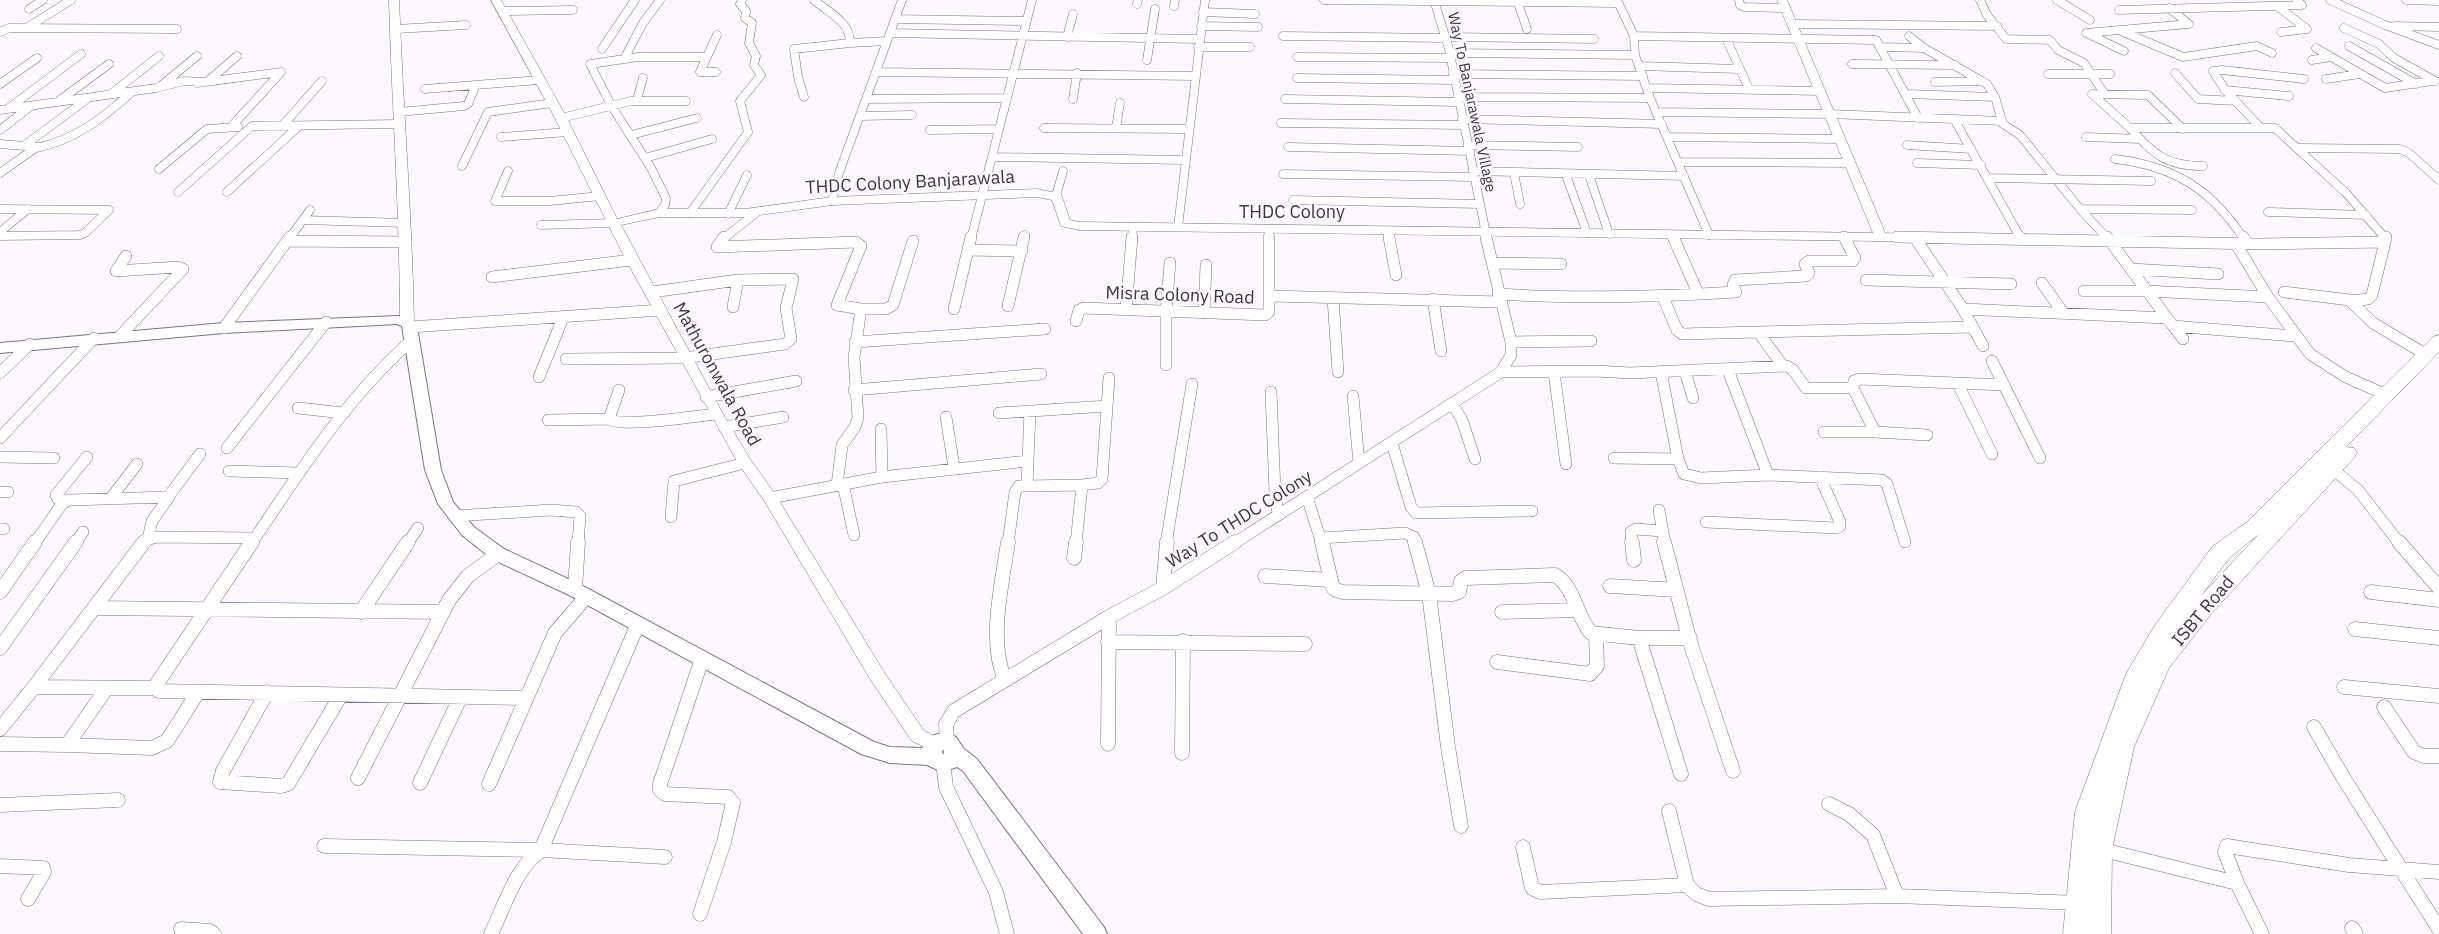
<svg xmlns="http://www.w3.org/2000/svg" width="2439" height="934" font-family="'IBM Plex Sans',sans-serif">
<rect width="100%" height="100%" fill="#fdf8ff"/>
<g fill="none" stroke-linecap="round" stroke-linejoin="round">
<g stroke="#7d7482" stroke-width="9">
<path id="minor-far2" d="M 814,0 C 828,12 851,22 850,43 L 887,41
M 1324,0 L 1618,3
M 1434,0 L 1449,49 L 1487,239
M 1617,0 L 1634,36 L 1635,55 L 1650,98 L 1709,235
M 1739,0 L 1740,5 L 1744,7 L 1785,8
M 1980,0 L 1987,15 L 2006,39 L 2050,40 L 2058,50 L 2084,63 L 2104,93
M 2057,0 L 2090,20
M 2330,0 L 2385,25 L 2439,45
M 2406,0 L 2439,1
M 1518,3 L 1527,29
M 1137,4 L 1138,0
M 1174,6 L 1175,0
M 2277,6 L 2307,29 L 2281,32
M 29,9 L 43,0
M 2119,10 L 2302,5 L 2297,0
M 502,11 L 573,10
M 1203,12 L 1255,14
M 895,19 L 1026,21
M 1794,24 L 1997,26
M 1201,26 L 1258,27
M 2395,26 L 2439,27
M 28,27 L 71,0
M 2344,28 L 2379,44 L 2394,58 L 2435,81
M 396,29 L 466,25
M 2121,31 L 2183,57 L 2257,46 L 2272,53
M 0,32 L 9,28 L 177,29
M 890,33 L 1199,39
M 1283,36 L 1446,38
M 1634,36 L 1876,40 L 1918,118
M 1909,36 L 1924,48 L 1987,84 L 1995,97 L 2003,124 L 2020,135 L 2080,209 L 2108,239
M 1067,37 L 1073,14
M 1446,37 L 1594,39
M 1726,38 L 1749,89
M 2349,46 L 2416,84
M 1198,47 L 1250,47
M 1881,47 L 1924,48
M 2316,48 L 2385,88 L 2432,81
M 602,49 L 635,0
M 2124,51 L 2086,33 L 2189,24 L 2169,8
M 1450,53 L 1635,55
M 1297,57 L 1450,58
M 624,59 L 643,23 L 660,0
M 1147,60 L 1155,9
M 2312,60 L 2331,57
M 1852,64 L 1955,65
M 1640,66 L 1739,69
M 716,72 L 700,72 L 717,35
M 876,72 L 1194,76
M 2175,73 L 2198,99 L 2236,101
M 1453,74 L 1643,76
M 2048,74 L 2110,74
M 1297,78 L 1454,80
M 2326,79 L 2359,74
M 208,81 L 237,56
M 1935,82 L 1983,81
M 197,83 L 281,72 L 231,127
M 0,84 L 37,58
M 163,84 L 197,56
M 1648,88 L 1821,91
M 425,89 L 539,80
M 2225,90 L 2289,96
M 111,94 L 159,56
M 1907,94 L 1995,97
M 2092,94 L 2148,95 L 2183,129
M 2092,94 L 2130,128
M 804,97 L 798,77 L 794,49 L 850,43
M 1458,97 L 1650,98
M 866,99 L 1006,98
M 1073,99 L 1077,73
M 1285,99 L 1459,102
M 60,100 L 109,64
M 637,100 L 643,78
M 9,108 L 81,54
M 0,110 L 156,88 L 184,81 L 203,82
M 399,112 L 464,106 L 468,104 L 476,85
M 1657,112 L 1830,114 L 2002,121
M 860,116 L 912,115
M 561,118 L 631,101 L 686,101
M 1462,119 L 1662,124
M 1954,119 L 2021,239
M 1281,123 L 1464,125
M 282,126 L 322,81
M 2259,126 L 2225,90 L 2213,71 L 2222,70 L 2304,79
M 1044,128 L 1189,129
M 1116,128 L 1120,103
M 0,130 L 31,106
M 930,130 L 999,129
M 631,135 L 697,118
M 501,137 L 568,132
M 1668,137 L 1841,139
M 2086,137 L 2140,139
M 0,144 L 37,147 L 0,173
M 25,145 L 87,99
M 1468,145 L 1578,147
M 1907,145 L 1971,149
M 1288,147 L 1470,151
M 36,148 C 75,140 103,118 132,92
M 2299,148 L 2400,149 L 2409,153 L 2439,180
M 992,157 L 1185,160
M 645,158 L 712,139
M 2115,159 C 2174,166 2211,189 2244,239
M 1678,162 L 1851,163
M 1917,163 L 1981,165
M 462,166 L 488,112 L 552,103
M 2203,166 C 2165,166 2154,154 2130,128 L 2275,128 L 2346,193 L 2386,239
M 159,169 L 207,129 L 238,127
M 508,171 L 495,201 L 550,201 L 600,196
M 1473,171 L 1684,176
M 1514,173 L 1520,204
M 1283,174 L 1474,177
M 1566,175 L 1587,233
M 1589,175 L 1609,234
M 1987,178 L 2151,181
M 178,192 L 252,126 L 398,124
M 227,192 L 299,126
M 1056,196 L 1063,171
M 1293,200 L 1480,204
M 832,201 L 839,173 L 902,0
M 0,209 L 109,210 L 85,233 L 80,235 L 0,236
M 2080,209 L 2192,210
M 2268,212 L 2366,215
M 659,213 L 665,205 L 666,198 L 651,168 L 611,105 L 590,64 L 638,57 L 707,57
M 690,213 L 748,132 L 740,101 L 761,75 L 754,65 L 756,56 L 749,43 L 752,23 L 745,18 L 746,11 L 740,4 L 742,0
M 728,214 L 747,175
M 303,220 L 405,223
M 541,225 L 615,223
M 1178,227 L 1205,0
M 1269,229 L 1269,239
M 1388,231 L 1389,239
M 0,232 L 28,209
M 1672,235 L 1674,239
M 1879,237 L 1965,239
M 289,239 L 310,210
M 723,239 L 756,213
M 971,239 L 1032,0
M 1024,239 L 1025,235
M 1132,239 L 1133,227"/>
</g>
<g stroke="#7d7482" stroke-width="12">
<path id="minor-far1" d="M 724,237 L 717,247 L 856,242 L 861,246 L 837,305 L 861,309 L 854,357 L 858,418 L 855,427 L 842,445 L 837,485
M 1389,237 L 1396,275
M 1673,237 L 1698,293
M 1897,237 L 2259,244 L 2385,242 L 2372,295 L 2368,299 L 2350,301 L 2373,323 L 2425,354
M 2020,237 L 2021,239
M 2107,237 L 2173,326 L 2295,336
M 2243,237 L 2248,244
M 1915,238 L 1963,309 L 1983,346
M 287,241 L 290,237
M 2385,242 L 2386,237
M 2236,244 L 2268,297 L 2310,354 L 2344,376 L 2384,394
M 970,250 L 1022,251
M 1492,263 L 1561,264
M 2131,269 L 2218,274
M 492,277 L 632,260
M 1866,280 L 2011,284
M 2042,283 L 2064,314
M 2084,291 L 2146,291 L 2268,297
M 2284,292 L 2350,300
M 1498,294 C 1577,299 1657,297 1736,292 L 1733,285 L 1735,280 L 1806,276 L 1809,273 L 1805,264 L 1809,261 L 1853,261 L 1855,258 L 1844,237
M 1269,296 L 1500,302
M 1663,297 L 1677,330 L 1682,334 L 1758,332 L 1783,366
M 1333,298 L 1338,372
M 1433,299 L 1441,351
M 1008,306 L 1024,237
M 733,307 L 738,280
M 861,309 L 886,309 L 893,305 L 913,241
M 954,309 L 971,237
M 1963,309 L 2166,318
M 1126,310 L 1132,237
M 1204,313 L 1206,265
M 1076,321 L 1079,310 L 1084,308 L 1265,315 L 1269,312 L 1269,237
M 2173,326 L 2183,339
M 410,327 L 661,310
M 224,328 L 287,241 L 406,242
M 1758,332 L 1973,327
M 120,336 L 183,269 L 178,267 L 116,271 L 126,256
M 855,342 L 1045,329
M 1511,342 L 1591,341
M 566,359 L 684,358 L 785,344 L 791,339 L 786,308 L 793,279 L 738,280 L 652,292
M 1992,361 L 2040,458
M 1166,365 L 1166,311 L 1170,263
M 1728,370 L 1768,475
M 1685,371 L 1693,398
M 1501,372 L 1596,371 L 1630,373 L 1787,366 L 1793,370 L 1806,388 L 1853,388
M 1554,372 L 1566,464
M 1661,372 L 1678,459 L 1684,474 L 1701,478 L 1768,475 L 1882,480 L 1887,484 L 1905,542
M 0,373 L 30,344
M 539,377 L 563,318
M 1958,384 L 1992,454
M 619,390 L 609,419 C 621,428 697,416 716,414
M 854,390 L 1041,374
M 1271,392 L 1275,493 L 1278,514
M 1353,396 L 1359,463
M 706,397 L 796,381
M 1453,405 L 1462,420 L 1475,459
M 298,408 L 344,413
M 999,413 L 1107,406
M 946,417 L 954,467
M 548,420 L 609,419
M 724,427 L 783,417
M 881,429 L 882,477
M 1824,432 L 1875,432
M 1927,435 L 1875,432 L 1853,388 L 1854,381 L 1860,379 L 2004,385
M 0,438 L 94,338
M 1392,443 L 1411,507 L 1416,513 L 1532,511
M 227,448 L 326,322
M 0,457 L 54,458
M 1614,458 L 1678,459
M 2329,466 L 2358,490 L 2400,544
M 229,471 L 299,473
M 843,484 L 854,535
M 1082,485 L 1098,483 L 1102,479 L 1109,378
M 1027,486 L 1082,485 L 1076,544
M 0,492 L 8,492
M 168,497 L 200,454
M 1307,497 L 1322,544
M 111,498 L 137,464
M 770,498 L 882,477 L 1028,461
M 66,501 L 58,499 L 56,495 L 87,457
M 1659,510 L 1665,544
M 454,516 L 551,510 L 576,512 L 580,516 L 578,544
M 671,517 L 674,481 L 745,463
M 1706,522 L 1836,528 L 1840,526 L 1840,522 L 1820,477
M 0,529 L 4,529
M 1321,538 L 1405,533 L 1414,537 L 1416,544
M 34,544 L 62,504 L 69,500 L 169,497 L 152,521 L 148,539
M 75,544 L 83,532
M 143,544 L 146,540 L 157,537 L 255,538
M 251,544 C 300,472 346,398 412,340
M 407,544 L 418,528
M 1008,544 L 1015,492 L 1019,486 L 1027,486 L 1030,411
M 1166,544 L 1192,384
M 1233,544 L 1501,372 L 1511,355 L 1511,342 L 1486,237
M 1632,544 L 1631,532 L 1636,529 L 1662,531"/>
</g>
<g stroke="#7d7482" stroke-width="15">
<path id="minor" d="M 144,542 L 34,687 L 154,688
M 252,542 L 154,688 L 159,691 L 526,698
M 1322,542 L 1332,585 L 1334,589 L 1342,592 L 1452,594 L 1459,592 L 1461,581 L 1466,578 L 1555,575 C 1575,587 1576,616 1591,633 L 1639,638 L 1690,638
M 1415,542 L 1429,594 L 1448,747 L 1461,826
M 1632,542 L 1634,560
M 1664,542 L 1690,642 L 1733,771
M 2399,542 L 2439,588
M 1074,558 L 1076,542
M 1265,576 L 1330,580
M 1610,586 L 1677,590
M 1163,588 L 1167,542
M 575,590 L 578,542
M 0,592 L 35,542
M 2371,592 L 2439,600
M 95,608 L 443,612
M 361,612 L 408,542
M 1502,612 L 1576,610
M 2355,629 L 2439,638
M 1639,638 L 1681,774
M 1108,642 L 1305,644
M 0,648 L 76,542
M 1497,662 L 1590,674 L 1597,666 L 1596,635
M 1005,680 C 988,641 1002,584 1008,542
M 2344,687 L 2439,696
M 107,688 L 67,745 L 152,748 L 167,741 L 198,692
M 267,692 L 223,771 L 220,782 L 281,786 L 288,784 L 341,695
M 2384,707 L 2414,752 L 2424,756 L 2439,756
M 2314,727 L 2344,779 L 2439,929
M 0,729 L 34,687
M 947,741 L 946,724 L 954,711 L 1109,617 L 1163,588 L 1235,542
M 0,744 L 67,745
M 1108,744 L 1109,617
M 1182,753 L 1183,641
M 943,762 L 946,787 L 996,892 L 1007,934
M 358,778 L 449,600 L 468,576 L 498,554
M 420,783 L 460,698
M 489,784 L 555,633 L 586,597
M 1829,804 L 1849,814 L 1873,835 L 1897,896
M 0,805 L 118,800
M 1669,811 L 1687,885 L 1696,894 L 1709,899 L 1897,896 L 2081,903
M 324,846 L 541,850 L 665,857
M 1523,847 L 1532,888 L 1540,892 L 1687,885
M 2099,849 L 2237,883 L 2225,852 L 2227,846 L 2349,865 L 2439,872
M 0,866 L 43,868 L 44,872 L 28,899
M 2237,883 L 2262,934
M 700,914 L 724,842 L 733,803 L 728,797 L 665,794 L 660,790 L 660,784 L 702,659
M 2352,928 L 2356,934
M 181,929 L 210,931 L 214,934
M 491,934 C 505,905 515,869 541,850 L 638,624"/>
</g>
<g stroke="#7d7482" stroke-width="1">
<path id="tertiary" d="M 389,0 L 399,0 C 403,108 412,215 414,323 L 407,327 L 400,323 C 400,215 392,108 389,0 Z
M 491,0 L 501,0 L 567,118 L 617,219 L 659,209 L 745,209 L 832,197 L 1037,189 L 1061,194 L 1070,220 L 1079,222 L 1873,233 L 1777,0 L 1787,0 L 1886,235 L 1878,241 L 1079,230 L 1061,226 L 1052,200 L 1037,197 L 832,205 L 745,217 L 659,217 L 621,225 L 723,414 L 750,459 L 775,494 L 884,672 L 924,731 L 941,739 L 944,744 L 941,749 L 935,752 L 912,741 L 872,682 L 765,502 L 738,463 L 626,260 L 555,118 Z"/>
</g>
<g stroke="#7d7482" stroke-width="2">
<path id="secondary" d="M 398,316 L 412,320 L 417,327 L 441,470 L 453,502 L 474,527 L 504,549 L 581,585 L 874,742 L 890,747 L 922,748 C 930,733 941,730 956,737 L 964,749 L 977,759 L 1104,927 L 1107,934 L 1083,934 L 963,771 L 957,767 L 942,772 L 927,765 L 890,763 L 861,754 L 569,595 L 492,559 L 462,535 L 438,504 L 425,470 L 402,326 L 397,324 L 224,333 L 0,353 L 0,343 L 224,323 ZM 943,749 L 944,752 L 943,755 L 942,752 Z"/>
</g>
<g stroke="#7d7482" stroke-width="1">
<path id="trunk" d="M 2439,335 L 2439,352 L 2346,447 L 2354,448 L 2357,453 L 2354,458 L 2211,614 L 2169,668 L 2134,747 L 2112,849 L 2111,934 L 2063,934 L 2075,812 L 2126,674 L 2155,625 L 2213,546 L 2247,522 L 2433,337 ZM 2259,534 L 2201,596 L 2229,558 Z"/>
</g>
<use href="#minor-far2" stroke="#fff" stroke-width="8"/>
<use href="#minor-far1" stroke="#fff" stroke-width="11"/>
<use href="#minor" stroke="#fff" stroke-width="14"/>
<use href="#tertiary" fill="#fff" fill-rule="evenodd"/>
<use href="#secondary" fill="#fff" fill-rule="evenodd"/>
<use href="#trunk" fill="#fff" fill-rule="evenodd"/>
</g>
<g text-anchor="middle" stroke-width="5" stroke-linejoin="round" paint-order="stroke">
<g font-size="15" fill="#3c383e" stroke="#fdf8ff">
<text transform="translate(1472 102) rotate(78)" y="5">Way To Banjarawala Village</text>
</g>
<g font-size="18" fill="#3c383e" stroke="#fdf8ff">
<text transform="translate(910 182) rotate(-3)" y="6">THDC Colony Banjarawala</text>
<text x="1292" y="218">THDC Colony</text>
<text transform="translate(1180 295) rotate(2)" y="6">Misra Colony Road</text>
<text transform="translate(717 374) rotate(61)" y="6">Mathuronwala Road</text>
<text transform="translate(1239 519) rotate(-32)" y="6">Way To THDC Colony</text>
<text transform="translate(2203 611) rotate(-50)" y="6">ISBT Road</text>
</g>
</g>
</svg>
